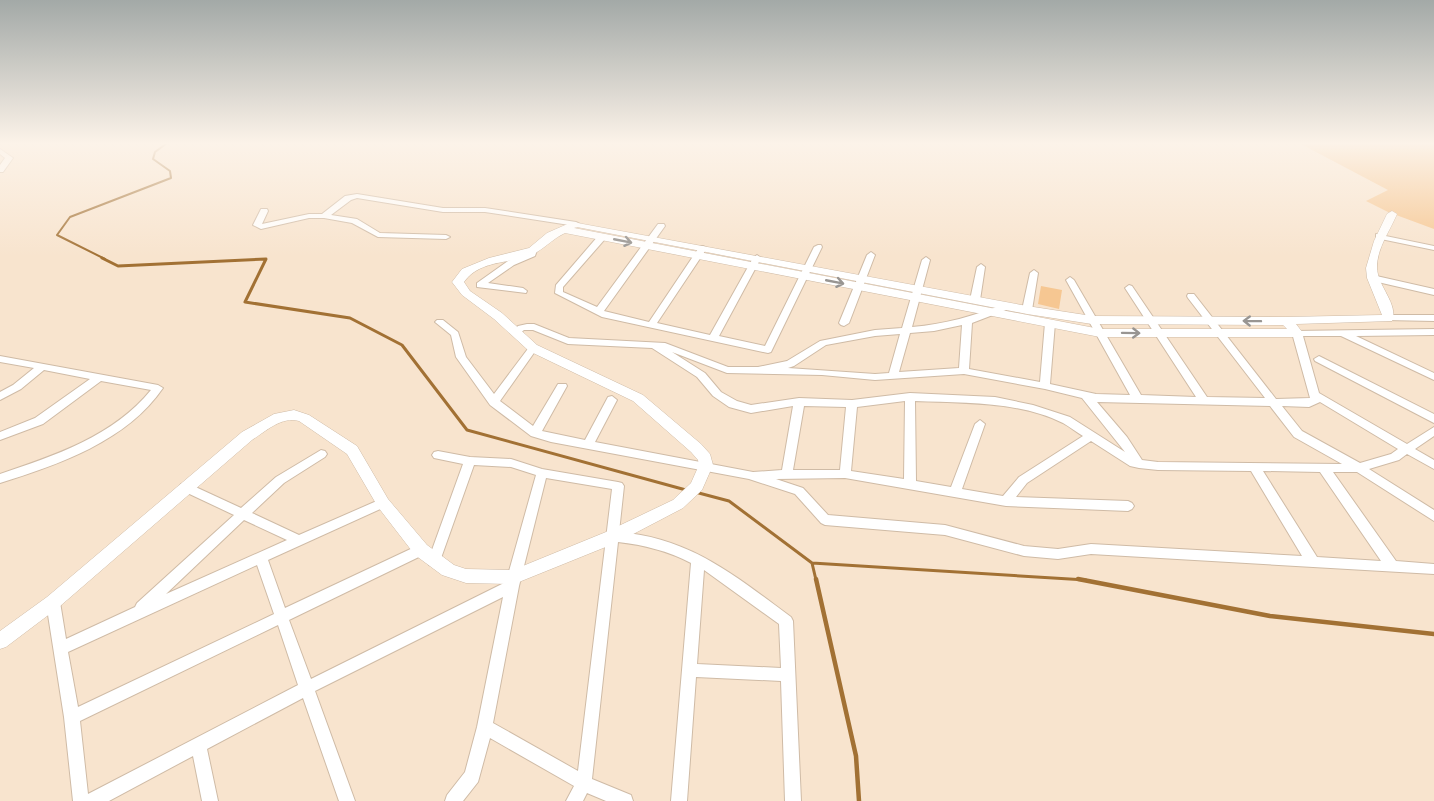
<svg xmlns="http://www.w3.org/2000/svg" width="1434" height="801" font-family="Figtree,sans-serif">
<rect width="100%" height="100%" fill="#f8e4ce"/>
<path fill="#f6c792" d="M 1299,143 L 1434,143 L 1434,229 L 1388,212 L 1366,201 L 1388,190 Z
M 1041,286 L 1062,290 L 1059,309 L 1038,304 Z"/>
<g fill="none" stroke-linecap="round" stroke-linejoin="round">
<path stroke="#a27134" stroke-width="2" d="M 105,259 L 57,235 L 70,217 L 171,178 L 170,171 L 153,159 L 155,152 L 167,143
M 262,259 L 266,259"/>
<path stroke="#a27134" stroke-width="3" d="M 102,258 L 118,266 L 266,259 L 245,302 L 350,318 L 402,345 L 467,430 L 686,490
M 695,492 L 729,501 L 812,563 L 1086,580
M 812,563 L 816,580"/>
<path stroke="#a27134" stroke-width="4.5" d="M 816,579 L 856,756 L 859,801
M 1078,579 L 1270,616 L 1434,634"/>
<g stroke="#cfbba6" stroke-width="2">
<path id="minor" d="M 0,149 L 13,158 L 3,172 L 0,172 L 0,165 L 5,158 L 0,154 Z
M 357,194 L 443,208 L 485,208 L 576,222 L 580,224 L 576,226 L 485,212 L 443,212 L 357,198 L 351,200 L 331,215 L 357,219 L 380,233 L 446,235 L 450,237 L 446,239 L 378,237 L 352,223 L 324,218 L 309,218 L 261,229 L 253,225 L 261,209 L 267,209 L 268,211 L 262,224 L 309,214 L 322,214 L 345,196 Z
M 658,224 L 664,224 L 665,226 L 604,311 L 649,322 L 700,246 L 703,246 L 707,248 L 657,323 L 710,335 L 753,258 L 757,255 L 761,258 L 719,336 L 765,346 L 814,247 L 818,245 L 821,245 L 822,247 L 771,352 L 768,353 L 602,317 L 555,293 L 556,285 L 599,235 L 605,235 L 605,239 L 563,287 L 563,292 L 597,307 Z
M 1376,234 L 1434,246 L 1434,250 L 1376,238 Z
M 530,248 L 533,248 L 537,250 L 535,256 L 514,265 L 488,283 L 523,288 L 527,291 L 526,293 L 477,287 L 477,283 L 508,261 L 528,253 Z
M 871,252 L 875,255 L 849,323 L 844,326 L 841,325 L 839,323 L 867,255 Z
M 926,257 L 930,260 L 912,327 C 946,324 973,316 1005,304 L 1011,304 L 1013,306 L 1011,308 L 972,323 L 969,369 L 1040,382 L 1045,323 L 1050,320 L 1055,323 L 1050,384 L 1096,394 L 1130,395 L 1066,280 L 1070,277 L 1074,280 L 1141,395 L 1196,397 L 1125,288 L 1129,285 L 1132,286 L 1207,397 L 1265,398 L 1188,298 L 1187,296 L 1188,294 L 1194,294 L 1276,399 L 1310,398 L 1292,333 L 1294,331 L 1434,329 L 1434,335 L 1356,336 L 1434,373 L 1434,380 L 1341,336 L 1303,336 L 1319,393 L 1407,444 L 1434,427 L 1434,436 L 1415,449 L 1434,460 L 1434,469 L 1407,454 L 1399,460 L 1369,469 L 1434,510 L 1434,521 L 1357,472 L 1333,472 L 1396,561 L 1434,564 L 1434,574 L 1091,554 L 1058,559 L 1024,556 L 945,535 L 825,525 L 821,523 L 795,494 L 749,479 L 551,442 L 531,436 L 490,405 L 456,357 L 451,335 L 435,322 L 437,320 L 443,320 L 458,332 L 466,357 L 494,394 L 530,346 L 536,346 L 538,348 L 536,350 L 500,401 L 533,426 L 558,384 L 566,384 L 567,386 L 542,431 L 585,440 L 608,397 L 612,396 L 617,400 L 595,442 L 753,472 L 782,470 L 793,406 L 751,413 L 729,407 L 713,396 L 697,377 L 652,348 L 568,344 L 533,330 L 524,330 L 516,336 L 511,333 L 518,326 L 527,324 L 534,324 L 569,338 L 665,343 L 728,367 L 758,367 L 787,361 L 820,341 L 875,330 L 902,328 L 922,260 ZM 962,325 L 959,368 L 899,372 L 910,333 L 934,331 ZM 900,334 L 889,373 L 875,374 L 788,368 L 794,366 L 826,345 L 875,336 ZM 672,352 L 727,373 L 822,375 L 875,380 L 964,374 L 1045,389 L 1082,398 L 1125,452 L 1070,417 L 1033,405 L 995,397 L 910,393 L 852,400 L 799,398 L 751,405 L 737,401 L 721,392 L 705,373 ZM 905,401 L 904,479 L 851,471 L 857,407 ZM 915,401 C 963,403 1019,401 1063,423 C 1070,427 1076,432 1083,436 L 1019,477 L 1003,496 L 962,489 L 985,424 L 980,420 L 975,424 L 951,487 L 916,481 ZM 1097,402 L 1270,406 L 1294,437 L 1342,464 L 1158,462 L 1142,460 L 1127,437 ZM 1320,402 L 1398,449 L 1391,454 L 1360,463 L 1302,431 L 1282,406 L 1309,407 ZM 804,406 L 846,407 L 840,470 L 793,470 ZM 1091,441 L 1130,466 L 1139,468 L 1158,470 L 1251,471 L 1302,556 L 1091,544 L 1058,549 L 1024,546 L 945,525 L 828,515 L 803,488 L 776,479 L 845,478 L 1006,506 L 1128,511 L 1132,509 L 1134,506 L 1132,503 L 1128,501 L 1016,497 L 1027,483 ZM 1263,471 L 1320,472 L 1381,561 L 1317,557 Z
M 981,264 L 985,267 L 980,300 L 975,303 L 970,300 L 977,267 Z
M 1034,270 L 1038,273 L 1032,310 L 1027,313 L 1022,310 L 1030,273 Z
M 1372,275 L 1434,289 L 1434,295 L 1369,280 L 1369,276 Z
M 1388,315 L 1434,315 L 1434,321 L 1385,320 L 1383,318 L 1385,316 Z
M 0,356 L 158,385 L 163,388 C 127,441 58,465 0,483 L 0,474 C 54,456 114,436 151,390 L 101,381 L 43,424 L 0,440 L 0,432 L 35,418 L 90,379 L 44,370 L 21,389 L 0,400 L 0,392 L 13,385 L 34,368 L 0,362 Z
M 1319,356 L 1434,414 L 1434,423 L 1315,361 L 1314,359 Z
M 321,450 L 325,451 L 327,454 L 325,457 L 284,483 L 252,513 L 299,535 L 379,500 L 383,498 L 387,500 L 389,503 L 387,506 L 268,560 L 285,608 L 417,546 L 421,545 L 425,546 L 427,550 L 425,554 L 289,620 L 311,679 L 506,582 L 536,475 L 511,467 L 474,465 L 440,561 L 439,565 L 434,566 L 429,565 L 428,561 L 463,464 L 434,458 L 432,455 L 434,452 L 438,451 L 470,457 L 511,459 L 542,469 L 618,482 L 622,483 L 624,486 L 619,532 C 691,538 735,576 791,617 L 793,621 L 801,801 L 785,801 L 781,681 L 696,677 L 687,801 L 671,801 L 691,563 C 668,551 644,545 618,542 L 592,779 L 631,795 L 633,801 L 606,801 L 587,793 L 583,801 L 566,801 L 574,786 L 490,738 L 478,782 L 463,801 L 445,801 L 447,795 L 465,772 L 477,727 L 503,597 L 315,691 L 355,801 L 339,801 L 303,698 L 207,749 L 218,801 L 202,801 L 193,756 L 109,801 L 73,801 L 64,717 L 46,602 L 48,598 L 53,596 L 58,598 L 60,602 L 66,639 L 135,607 L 137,603 L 234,515 L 181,490 L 179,487 L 181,484 L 189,484 L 241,508 L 276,477 ZM 546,478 L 612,489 L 578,771 L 493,723 L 519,586 ZM 244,520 L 287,540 L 166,594 ZM 257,565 L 274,614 L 78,707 L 68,652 ZM 704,570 L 779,624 L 781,668 L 697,664 ZM 278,625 L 298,685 L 88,794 L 80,721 Z"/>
</g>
<g stroke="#cfbba6" stroke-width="1">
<path id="tertiary" d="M 1392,211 L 1397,214 C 1390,231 1377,248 1377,267 C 1377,286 1399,304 1392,321 L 1296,324 L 1303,333 L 1297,337 L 1100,337 L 565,233 C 554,238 547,246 537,252 C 514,265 481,258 464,282 L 470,291 L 502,313 L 537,345 L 643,395 L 701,444 L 710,454 L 713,465 L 702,490 L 683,508 L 618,542 L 514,584 L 466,583 L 442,575 L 415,555 L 378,507 L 347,454 L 299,421 C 282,416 266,431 252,440 L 59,607 L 6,647 L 0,649 L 0,631 L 47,597 L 242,432 L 274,414 L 294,410 L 309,415 L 357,446 L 388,499 L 427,545 L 454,565 L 466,569 L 513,570 L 606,532 L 673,500 L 691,483 L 699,465 L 698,460 L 691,452 L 633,401 L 529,351 L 494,319 L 462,295 L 452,282 L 462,269 L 489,258 L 529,248 L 547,233 L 572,222 L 1027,306 L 1092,316 L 1286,317 L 1382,315 L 1367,278 L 1366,268 L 1374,241 L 1387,214 ZM 577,227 L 1027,314 L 1092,324 L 1283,325 L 1287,329 L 1100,329 L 574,228 Z"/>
</g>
<use href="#minor" fill="#fff" fill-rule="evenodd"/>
<use href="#tertiary" fill="#fff" fill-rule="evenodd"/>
</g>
<defs><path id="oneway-shaft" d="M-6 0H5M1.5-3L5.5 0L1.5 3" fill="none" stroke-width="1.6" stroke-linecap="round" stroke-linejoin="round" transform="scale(1.5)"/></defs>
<g stroke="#989592">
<use href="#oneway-shaft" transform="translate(623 241) rotate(11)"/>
<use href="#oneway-shaft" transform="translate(835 282) rotate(11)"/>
<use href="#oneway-shaft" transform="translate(1252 321) rotate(-179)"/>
<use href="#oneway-shaft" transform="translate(1131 333) rotate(1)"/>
</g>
<linearGradient id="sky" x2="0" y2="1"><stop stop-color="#a3a9a7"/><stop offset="0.56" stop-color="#fcf3e9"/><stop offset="1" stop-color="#fcf3e9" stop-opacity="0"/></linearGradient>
<rect width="1434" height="256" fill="url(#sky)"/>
</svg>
